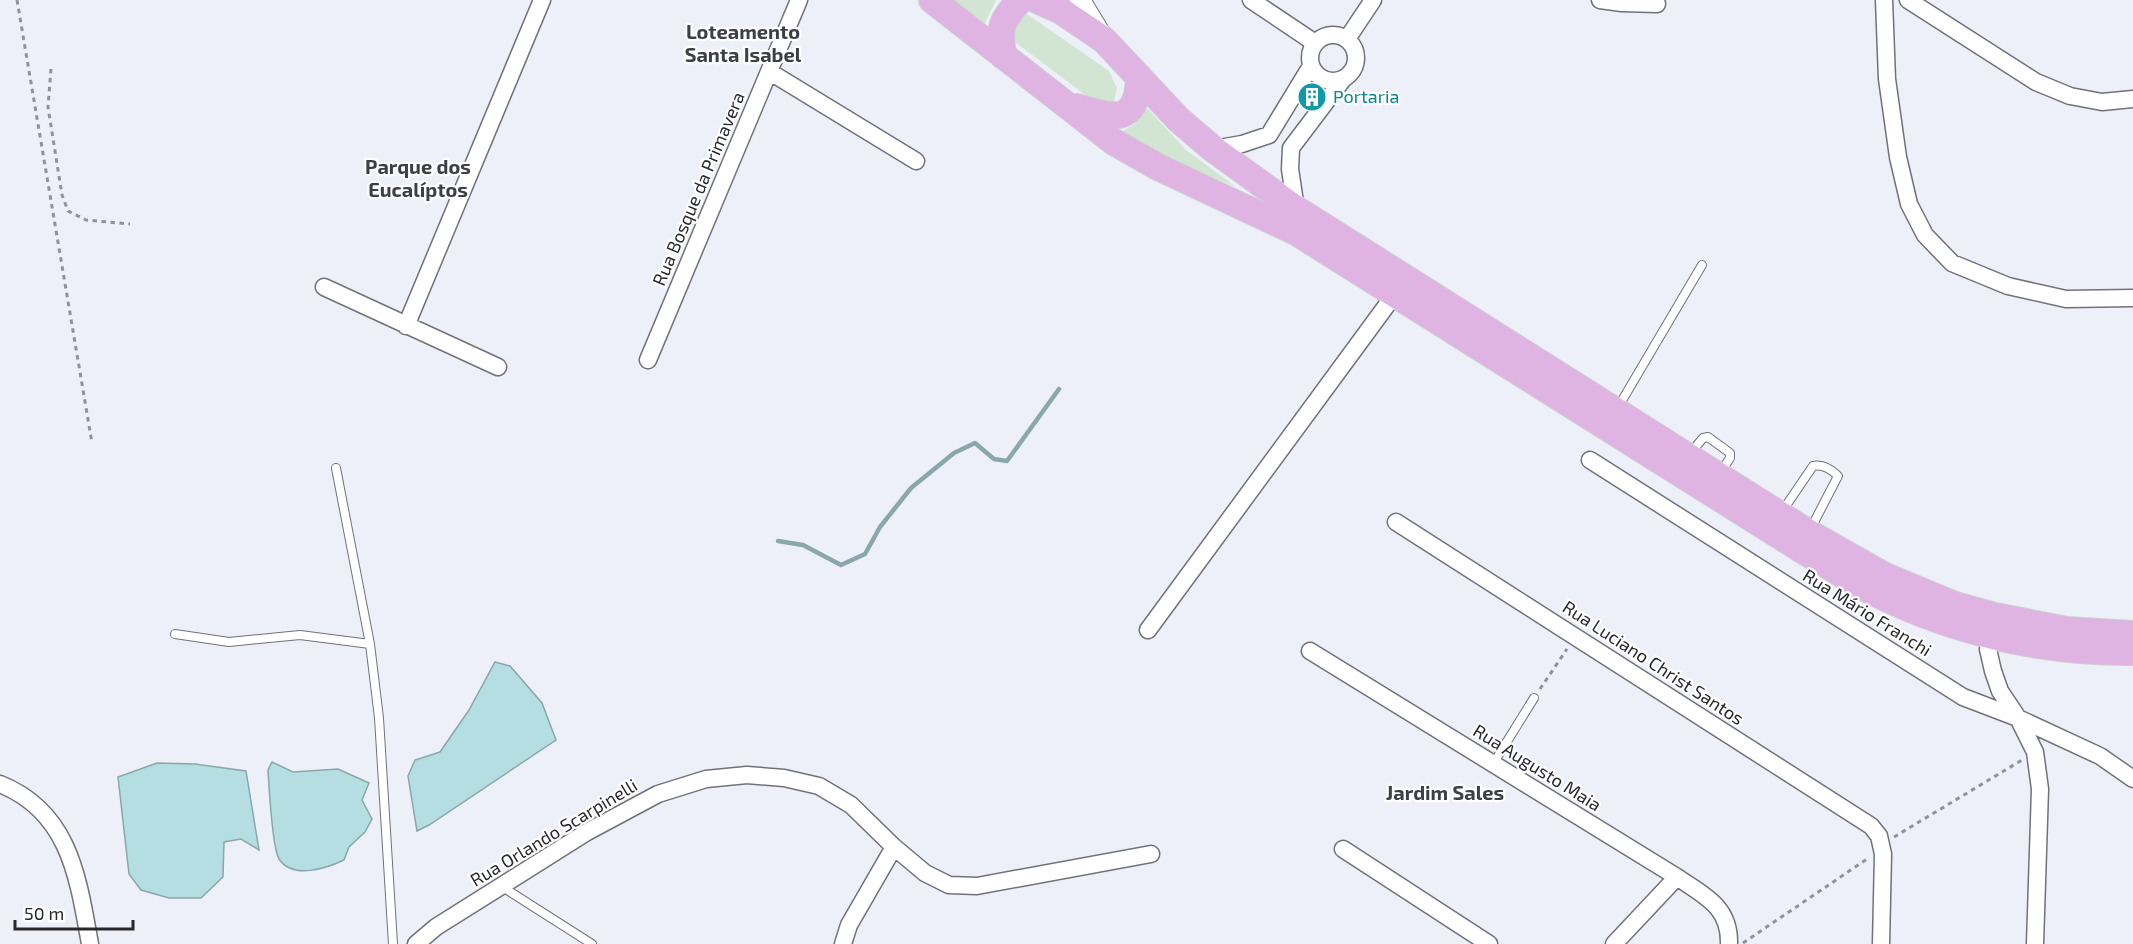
<svg xmlns="http://www.w3.org/2000/svg" width="2133" height="944" font-family="'Exo 2',sans-serif">
<rect width="100%" height="100%" fill="#edf0f9"/>
<path fill="#d2e4d2" d="M 951,0 L 996,0 L 983,27 Z
M 1027,14 L 1109,71 L 1117,88 L 1114,102 L 1103,106 L 1092,100 L 1011,39 L 1016,22 Z
M 1147,108 L 1186,150 L 1236,187 L 1179,163 L 1119,133 L 1135,124 Z"/>
<path fill="#b4dee2" stroke="#8aa7ab" stroke-width="1.5" d="M 495,662 L 510,666 L 542,703 L 556,740 L 429,825 L 417,831 L 408,776 L 415,760 L 440,752 L 469,710 Z
M 272,762 L 293,772 L 338,769 L 369,783 L 362,800 L 372,819 L 365,832 L 349,847 L 344,860 C 327,868 293,880 279,859 C 272,847 269,786 268,770 Z
M 157,763 L 195,764 L 246,771 L 259,850 L 241,839 L 224,842 L 223,877 L 201,898 L 169,898 L 141,890 L 129,874 L 118,777 Z"/>
<g fill="none" stroke-linecap="round" stroke-linejoin="round">
<path stroke="#8aa7ab" stroke-width="4.5" d="M 778,541 L 803,545 L 841,565 L 865,554 L 880,527 L 911,488 L 954,453 L 975,443 L 994,459 L 1007,461 L 1059,389"/>
</g>
<path fill="#ccc3be" stroke="#ada5a0" stroke-width="1.5" d="M 1311,86 L 1321,92 L 1310,106 L 1302,101 Z"/>
<g fill="none" stroke-linecap="round" stroke-linejoin="round">
<g stroke="#70727a" stroke-width="10">
<path id="service" d="M 1617,409 L 1702,265
M 1689,455 L 1703,438 L 1708,437 L 1730,453 L 1730,458 L 1720,473
M 336,468 L 370,644 L 379,718 L 393,944
M 1781,513 L 1813,466 C 1823,464 1831,469 1838,476 L 1810,530
M 175,634 L 229,642 L 300,635 L 370,644
M 1493,764 L 1534,698
M 501,886 L 592,944"/>
</g>
<g stroke="#70727a" stroke-width="19">
<path id="minor" d="M 1251,0 L 1315,43
M 1600,0 L 1622,3 L 1657,4
M 1884,0 L 1887,79 L 1898,157 L 1909,204 L 1925,235 L 1952,263 L 2008,286 L 2066,299 L 2133,298
M 1908,0 L 2036,82 L 2070,96 L 2102,102 L 2133,99
M1310 58a23 23 0 1 1 46 0a23 23 0 1 1-46 0Z
M 1347,39 L 1373,0
M 770,72 L 916,161
M 1213,149 L 1242,144 L 1269,135 L 1311,66
M 1296,209 L 1290,169 L 1291,148 L 1344,78
M 324,287 L 498,367
M 406,326 L 542,0
M 648,360 L 799,0
M 1590,460 L 1963,697 L 2018,718 L 2100,756 L 2133,779
M 1396,522 L 1871,826 L 1879,836 L 1883,854 L 1881,944
M 1992,626 L 1988,649 L 1993,671 L 2000,691 L 2018,718 L 2035,752 L 2040,789 L 2035,944
M 1148,630 L 1395,294
M 1310,651 L 1677,877 C 1704,896 1730,906 1729,944
M 0,784 C 70,812 78,878 90,944
M 1343,849 L 1489,944
M 416,944 L 436,927 L 587,832 L 658,794 L 706,779 L 747,775 L 784,778 L 819,786 L 851,805 L 894,847 L 925,873 L 949,885 L 977,886 L 1151,854
M 843,944 L 849,925 L 894,847
M 1614,944 L 1677,877"/>
</g>
<g stroke="#70727a" stroke-width="22">
<path id="tertiary" d="M 1080,0 L 1101,35"/>
</g>
<g stroke="#d0d0d1" stroke-width="28">
<path id="primary" d="M 932,0 L 1114,142 L 1158,167 L 1296,232 L 1799,548 C 1825,563 1850,581 1877,594 C 1956,633 2045,653 2133,652
M 1037,0 L 1061,11 L 1104,40 L 1179,120 L 1213,149 L 1296,209 L 1809,533 L 1885,576 L 1955,605 L 1995,616 L 2067,630 L 2133,634
M 1003,56 C 999,26 1000,23 1020,0
M 1077,107 C 1113,118 1137,126 1139,77"/>
</g>
<path stroke="#919299" stroke-width="3" stroke-dasharray="4.5 4.5" stroke-linecap="butt" d="M 17,0 L 92,443
M 51,69 L 48,107 L 62,195 L 68,211 L 86,220 L 130,224
M 1540,689 L 1567,649
M 1894,837 L 2022,760
M 1743,943 L 1867,859"/>
<use href="#service" stroke="#fff" stroke-width="8"/>
<use href="#minor" stroke="#fff" stroke-width="16"/>
<use href="#tertiary" stroke="#fff" stroke-width="20"/>
<use href="#primary" stroke="#dfb3e2" stroke-width="26"/>
</g>
<defs>
<g id="building-disc" transform="scale(1.5)"><circle r="9.5" fill="#0f9aa8" stroke="#fefefe"/><path d="M-4-6H4V6H1V3H-1V6H-4ZM-2.5-4.3h1.7v1.8h-1.7ZM.8-4.3h1.7v1.8H.8ZM-2.5-1h1.7V.8h-1.7ZM.8-1h1.7V.8H.8Z" fill="#fff"/></g>
</defs>
<g fill-rule="evenodd">
<use href="#building-disc" x="1312" y="97"/>
</g>
<g text-anchor="middle" stroke-width="4.5" stroke-linejoin="round" paint-order="stroke">
<g font-size="18" fill="#0d838f" stroke="#fefefe" text-anchor="start">
<text x="1333" y="103">Portaria</text>
</g>
<g font-size="18" fill="#28282c" stroke="#fefefe">
<text transform="translate(699 189) rotate(-67)" y="6">Rua Bosque da Primavera</text>
<text transform="translate(1867 613) rotate(32)" y="6">Rua Mário Franchi</text>
<text transform="translate(1653 663) rotate(33)" y="6">Rua Luciano Christ Santos</text>
<text transform="translate(1537 768) rotate(32)" y="6">Rua Augusto Maia</text>
<text transform="translate(554 833) rotate(-31)" y="6">Rua Orlando Scarpinelli</text>
</g>
<g font-size="20" font-weight="bold" fill="#3d3f46" stroke="#fefefe">
<text x="743" y="39">Loteamento<tspan x="743" dy="23">Santa Isabel</tspan></text>
<text x="418" y="174">Parque dos<tspan x="418" dy="23">Eucalíptos</tspan></text>
<text x="1445" y="800">Jardim Sales</text>
</g>
</g>
<path d="M15 920v9h118v-9" fill="none" stroke="#28282c" stroke-width="3"/>
<text x="24" y="920" font-size="18" fill="#28282c" stroke="#fefefe" stroke-width="4.5" paint-order="stroke">50 m</text>
</svg>
